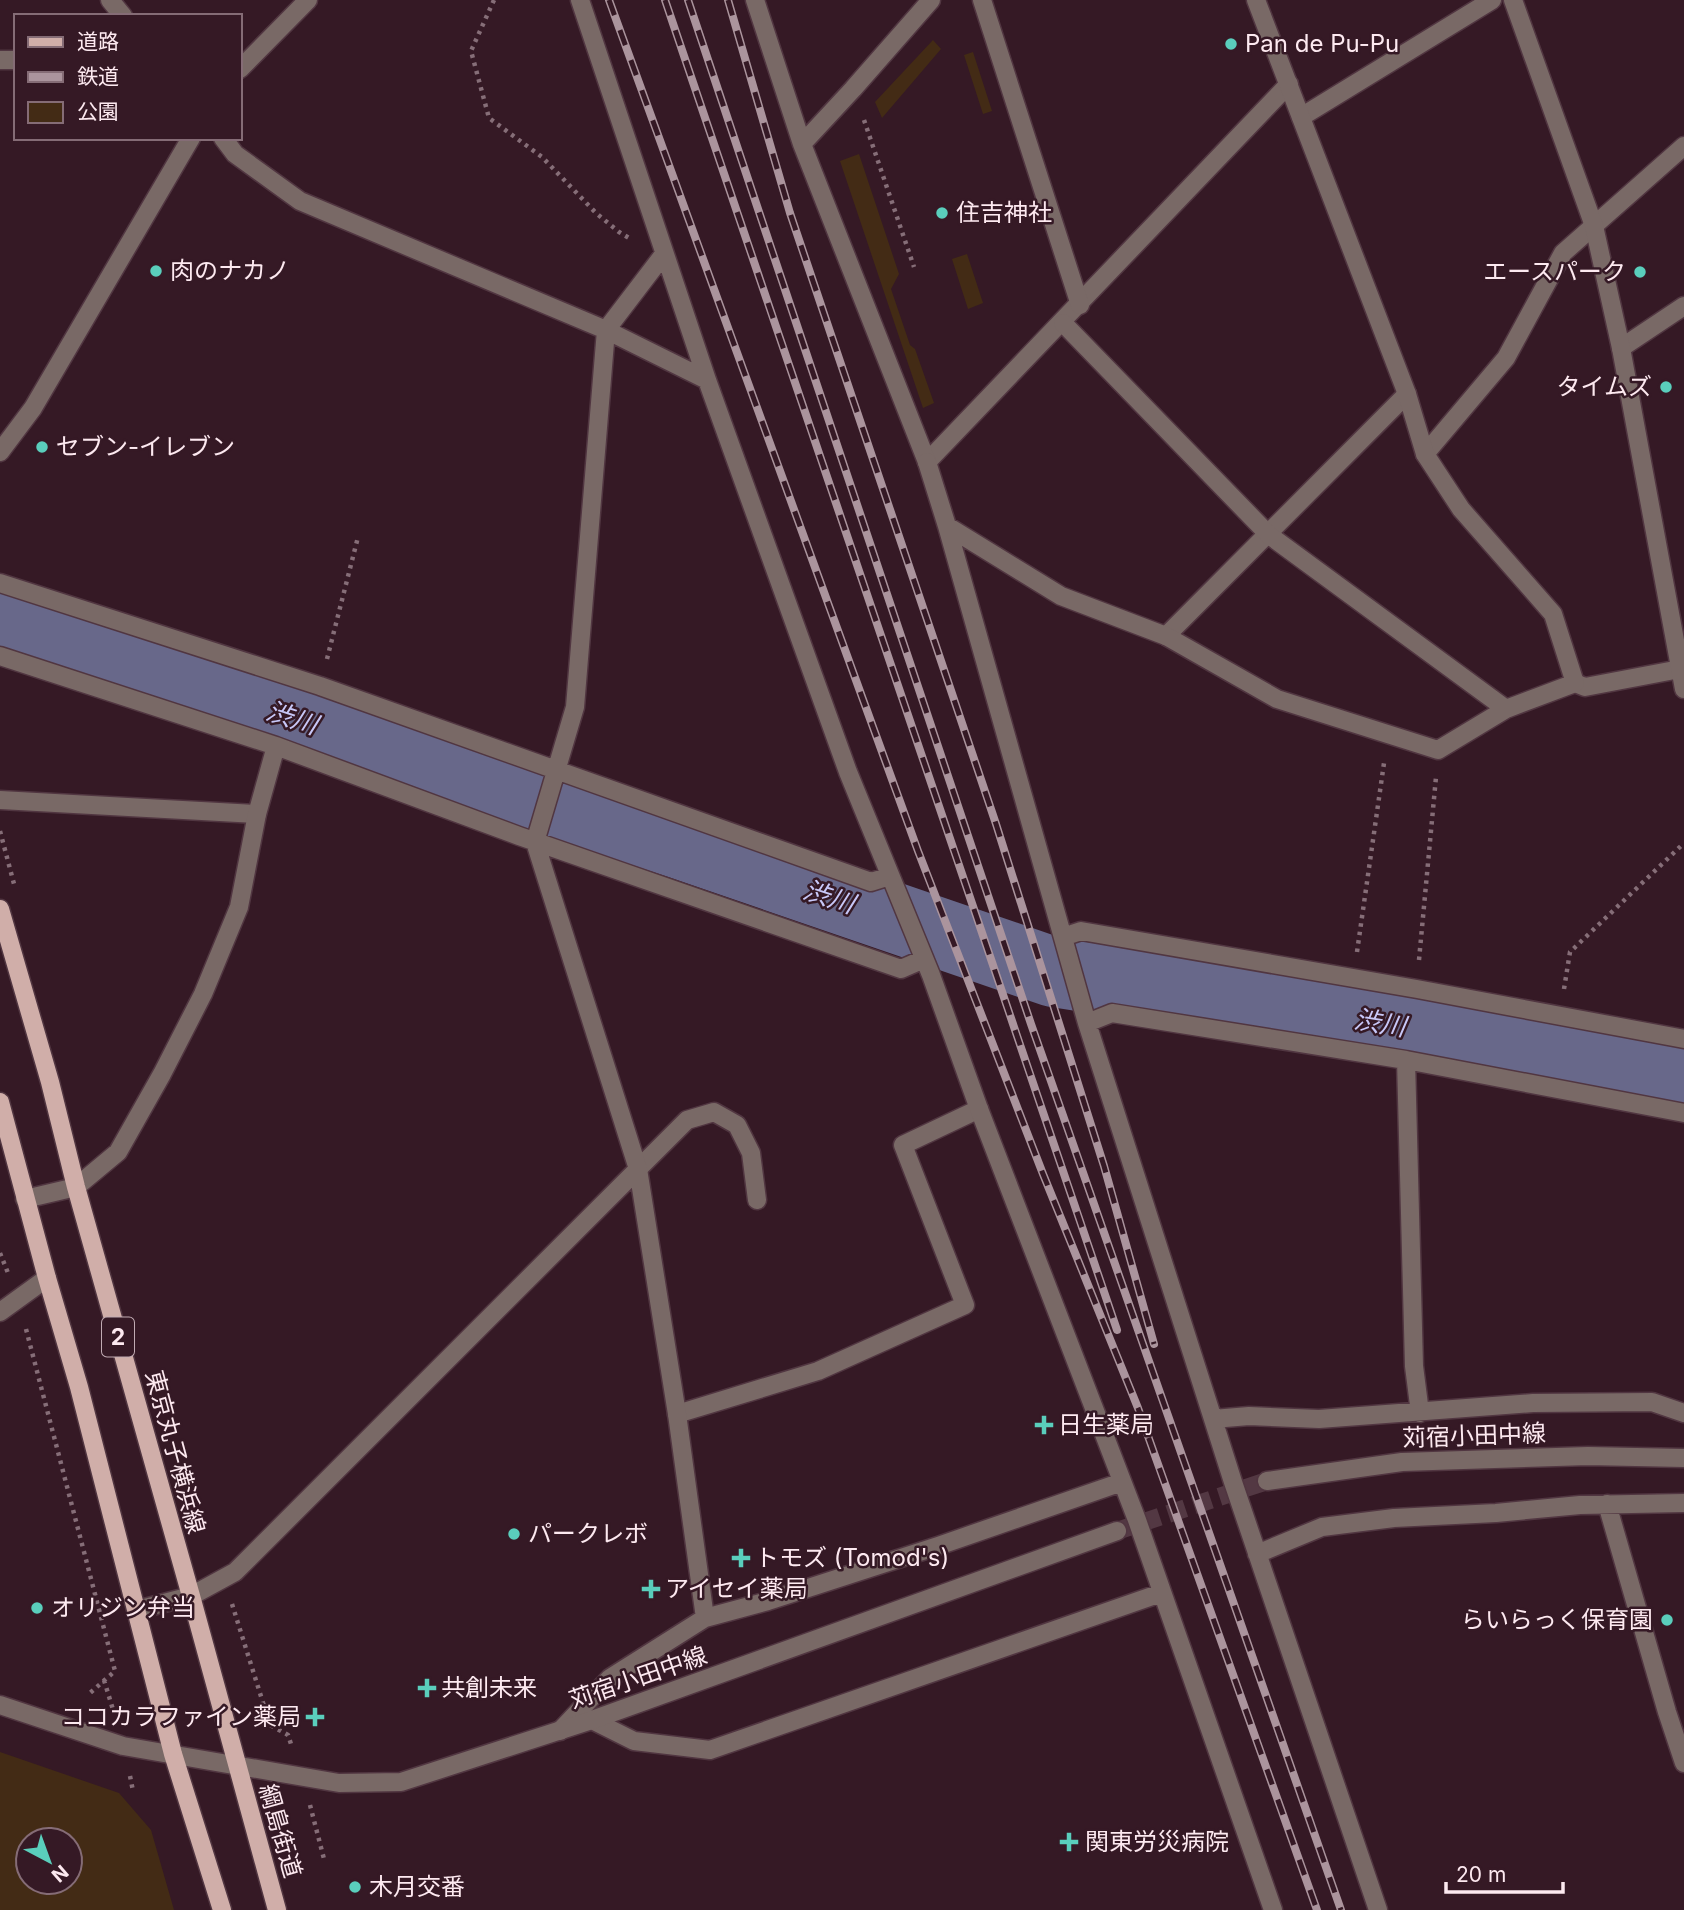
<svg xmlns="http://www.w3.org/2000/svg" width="1684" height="1910" font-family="Inter,'Noto Sans JP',sans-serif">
<rect width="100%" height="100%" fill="#351925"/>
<path fill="#432b15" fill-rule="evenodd" d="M 933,40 L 941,49 L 882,118 L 875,102 Z
M 973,52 L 992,111 L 983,114 L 964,55 Z
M 859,154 L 899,274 L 891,289 L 910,345 L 915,349 L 934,403 L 923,408 L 840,161 Z
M 967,254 L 983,303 L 968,309 L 952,259 Z
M 0,1752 L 119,1793 L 151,1830 L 174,1910 L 0,1910 ZM 28,1840 L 70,1840 L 70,1882 L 28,1882 Z"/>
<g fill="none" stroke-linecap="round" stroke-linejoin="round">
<path stroke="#68688a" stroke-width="70" d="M 0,621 L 680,844 L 1053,972 L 1684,1071"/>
<path stroke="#533843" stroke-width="18" stroke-dasharray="18 9" stroke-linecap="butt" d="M 1117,1531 L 1267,1481"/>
<g stroke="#513641" stroke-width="21">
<path id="service" d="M 1301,117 L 1492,0
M 1621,348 L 1684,306
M 1425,454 L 1506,358 L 1563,253 L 1684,146
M 927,462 L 1289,84
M 1166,636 L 1407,394
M 1575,683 L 1585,687 L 1680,669
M 0,800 L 257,814
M 638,1169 L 687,1120 L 714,1112 L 737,1125 L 751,1153 L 757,1200
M 677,1414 L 818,1371 L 965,1305 L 903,1145 L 979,1109"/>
</g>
<g stroke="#513641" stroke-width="21">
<path id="pedestrian" d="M 755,0 L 802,144 L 927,462
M 0,60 L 16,60
M 802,144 L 853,89 L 931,0"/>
</g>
<g stroke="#513641" stroke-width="21">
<path id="minor" d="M 110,0 L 123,16
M 580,0 L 707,380 L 848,772 L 931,975 L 979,1109 L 1137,1520 L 1273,1910
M 982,0 L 1080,305
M 1513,0 L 1594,226 L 1621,348 L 1684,689
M 240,69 L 308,0
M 223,138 L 235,154 L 300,201 L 606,330 L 707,380
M 664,254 L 606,330 L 575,707 L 535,842 L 638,1169 L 677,1414 L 705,1618
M 1063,323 L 1269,535 L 1506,709
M 0,452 L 33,408 L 191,138
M 927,462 L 947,526 L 1087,1023 L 1233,1482 L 1378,1910
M 947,526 L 1061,596 L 1166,636 L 1277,699 L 1438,750 L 1506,709 L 1575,683 L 1553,614 L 1461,509 L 1425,454 L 1407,394 L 1256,0
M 0,583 L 320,686 L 871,882 L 890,876
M 0,656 L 276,746 L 519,836 L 901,969 L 924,959
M 1063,937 L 1081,931 L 1417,989 L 1684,1039
M 1087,1023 L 1112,1013 L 1406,1060 L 1684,1113
M 1406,1060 L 1414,1366 L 1420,1413
M 25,1199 L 76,1187 L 118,1152 L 162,1074 L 203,994 L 239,907 L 257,814 L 276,746
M 0,1312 L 47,1278
M 1213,1419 L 1249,1416 L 1319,1419 L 1533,1403 L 1652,1402 L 1684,1413
M 1607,1504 L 1667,1712 L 1684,1763
M 1257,1554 L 1322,1527 L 1394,1518 L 1496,1513 L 1580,1505 L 1684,1503
M 137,1610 L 191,1596 L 235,1572 L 638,1169
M 592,1720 L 634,1741 L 710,1750 L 1161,1593
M 560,1731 L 610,1678 L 705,1618 L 768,1601 L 938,1546 L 1122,1482"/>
</g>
<g stroke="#513641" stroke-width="21">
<path id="tertiary" d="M 1267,1481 L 1402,1462 L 1588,1456 L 1684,1458
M 0,1705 L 123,1746 L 339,1783 L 401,1782 L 592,1720 L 1117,1531"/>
</g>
<g stroke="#513641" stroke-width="21">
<path id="primary" d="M 0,909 L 50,1082 L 76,1187 L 191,1596 L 277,1910
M 0,1102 L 47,1278 L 79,1387 L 173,1754 L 222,1910"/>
</g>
<path stroke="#866e78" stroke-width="4.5" stroke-dasharray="3.5 5" stroke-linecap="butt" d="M 494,0 L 471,51 L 489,118 L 542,157 L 596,213 L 619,232 L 629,238
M 864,120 L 914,267
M 327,659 L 358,537
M 0,831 L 14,884
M 1357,952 L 1384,763
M 1419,960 L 1436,777
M 1564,989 L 1570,952 L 1684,843
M 0,1253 L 8,1273
M 26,1329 L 115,1671 L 90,1693
M 232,1604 L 270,1725 L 288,1735 L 292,1747
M 104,1680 L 114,1713
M 130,1776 L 133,1791
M 310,1805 L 324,1859"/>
<use href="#service" stroke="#796966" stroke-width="18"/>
<use href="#pedestrian" stroke="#796966" stroke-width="18"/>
<use href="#minor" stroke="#796966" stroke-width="18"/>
<use href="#tertiary" stroke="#796966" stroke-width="18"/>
<use href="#primary" stroke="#d0aea9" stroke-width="18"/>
<g stroke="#ab949d" stroke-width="8">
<path id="rail" d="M 609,0 L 918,851 L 1043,1174 L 1138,1408 L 1317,1910
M 665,0 L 1117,1330
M 688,0 L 1031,1024 L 1341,1910
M 728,0 L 790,213 L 996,824 L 1104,1166 L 1154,1344"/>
</g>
<use href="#rail" stroke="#351925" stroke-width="5" stroke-dasharray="16" stroke-linecap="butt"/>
</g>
<g fill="#5acebc" stroke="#351925" stroke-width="2.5">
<circle cx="1231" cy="44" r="7"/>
<circle cx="942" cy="213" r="7"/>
<circle cx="156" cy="271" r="7"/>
<circle cx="1640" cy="272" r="7"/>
<circle cx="1666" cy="387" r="7"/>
<circle cx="42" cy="447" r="7"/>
<path d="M1040.5 1414.5h7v7h7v7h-7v7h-7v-7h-7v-7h7z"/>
<circle cx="514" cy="1534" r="7"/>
<path d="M737.5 1547.5h7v7h7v7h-7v7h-7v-7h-7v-7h7z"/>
<path d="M647.5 1578.5h7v7h7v7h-7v7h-7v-7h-7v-7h7z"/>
<circle cx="37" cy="1608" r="7"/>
<circle cx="1667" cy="1620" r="7"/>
<path d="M423.5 1677.5h7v7h7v7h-7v7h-7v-7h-7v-7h7z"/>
<path d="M311.5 1706.5h7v7h7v7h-7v7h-7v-7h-7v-7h7z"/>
<path d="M1065.5 1831.5h7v7h7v7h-7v7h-7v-7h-7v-7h7z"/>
<circle cx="355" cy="1887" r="7"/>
</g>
<g text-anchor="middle" stroke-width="5" stroke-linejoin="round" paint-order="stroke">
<rect fill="#351925" stroke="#c1abb3" stroke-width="2" x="102" y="1317.5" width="32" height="39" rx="5"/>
<g font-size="23" font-weight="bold" fill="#fde9f0">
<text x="118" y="1345">2</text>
</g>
<g font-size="24" fill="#fde9f0" stroke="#351925" text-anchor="start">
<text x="1245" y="52">Pan de Pu-Pu</text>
<text x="956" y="221">住吉神社</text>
<text x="170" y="279">肉のナカノ</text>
<text x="1626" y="280" text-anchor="end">エースパーク</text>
<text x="1652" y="395" text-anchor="end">タイムズ</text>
<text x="56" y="455">セブン-イレブン</text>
<text x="1058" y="1433">日生薬局</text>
<text x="528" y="1542">パークレボ</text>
<text x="755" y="1566">トモズ (Tomod's)</text>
<text x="665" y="1597">アイセイ薬局</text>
<text x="51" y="1616">オリジン弁当</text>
<text x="1653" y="1628" text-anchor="end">らいらっく保育園</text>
<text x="441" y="1696">共創未来</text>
<text x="301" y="1725" text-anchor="end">ココカラファイン薬局</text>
<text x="1085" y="1850">関東労災病院</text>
<text x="369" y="1895">木月交番</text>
</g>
<g font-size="24" fill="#fde9f0" stroke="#351925">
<text transform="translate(1474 1436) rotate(-2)" y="8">苅宿小田中線</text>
<text transform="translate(175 1452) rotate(75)" y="8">東京丸子横浜線</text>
<text transform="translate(638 1678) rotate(-19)" y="8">苅宿小田中線</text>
<text transform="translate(280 1831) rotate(74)" y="8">綱島街道</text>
</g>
<g font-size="26" font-style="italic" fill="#c8c8f8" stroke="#351925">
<text transform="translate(292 718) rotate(18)" y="9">渋川</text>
<text transform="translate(829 897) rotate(18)" y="9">渋川</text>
<text transform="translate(1380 1023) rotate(9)" y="9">渋川</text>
</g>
</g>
<rect x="14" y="14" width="228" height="126" fill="#351925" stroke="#856c76" stroke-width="2"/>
<rect x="28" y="37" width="35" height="10" fill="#d0aea9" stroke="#856c76" stroke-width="2"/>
<text x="77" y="49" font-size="21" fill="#fde9f0">道路</text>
<rect x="28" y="72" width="35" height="10" fill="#ab949d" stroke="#856c76" stroke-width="2"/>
<text x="77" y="84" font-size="21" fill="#fde9f0">鉄道</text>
<rect x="28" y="102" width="35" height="21" fill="#432b15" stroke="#856c76" stroke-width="2"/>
<text x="77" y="119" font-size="21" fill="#fde9f0">公園</text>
<g transform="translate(49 1861) rotate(139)"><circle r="33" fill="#351925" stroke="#856c76" stroke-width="2"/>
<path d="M0-5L12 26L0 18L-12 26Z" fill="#5acebc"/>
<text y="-10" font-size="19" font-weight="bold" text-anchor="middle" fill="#fde9f0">N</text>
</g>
<path d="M1446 1882v10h117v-10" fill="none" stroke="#fde9f0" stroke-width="3.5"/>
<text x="1456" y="1882" font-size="21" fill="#fde9f0" stroke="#351925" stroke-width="5" paint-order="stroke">20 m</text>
</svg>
